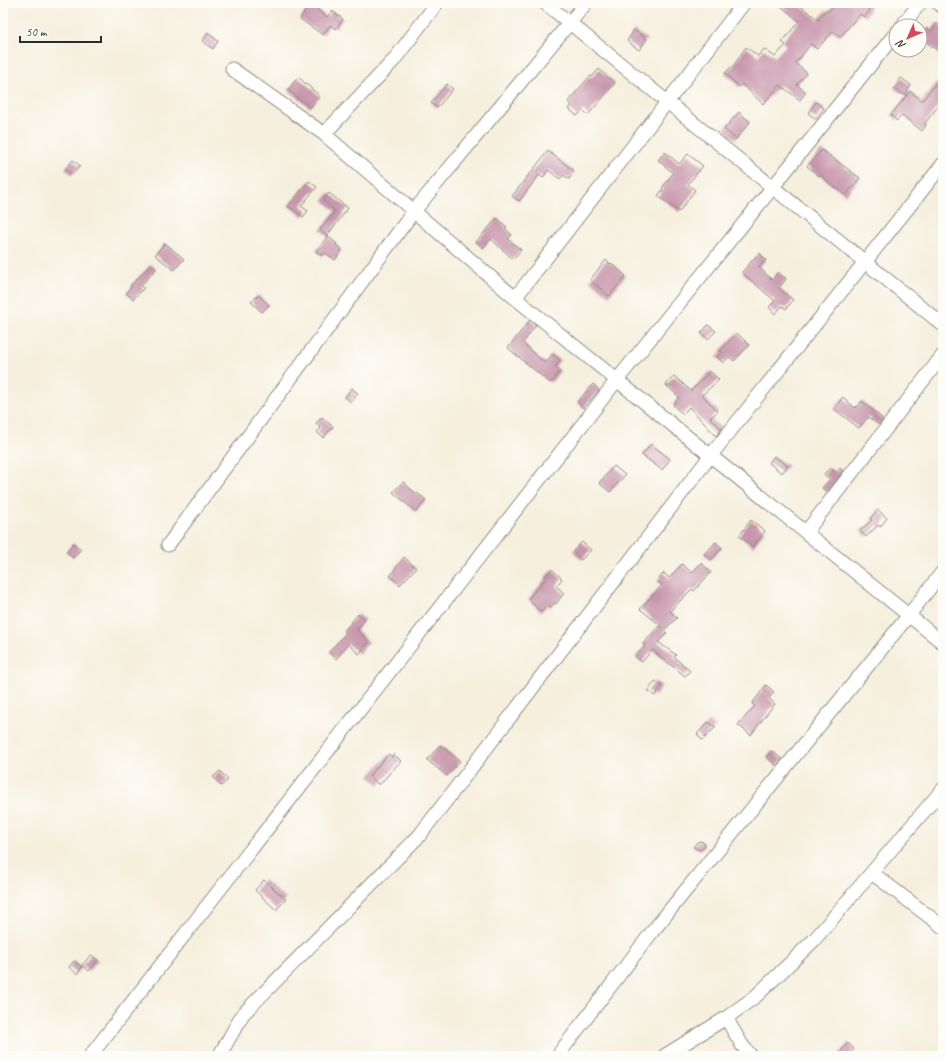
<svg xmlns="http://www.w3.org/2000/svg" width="946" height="1059" font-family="Caveat,sans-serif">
<rect width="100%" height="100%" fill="#fdfcf7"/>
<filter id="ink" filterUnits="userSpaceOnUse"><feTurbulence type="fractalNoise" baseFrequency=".025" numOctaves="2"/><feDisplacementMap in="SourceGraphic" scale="8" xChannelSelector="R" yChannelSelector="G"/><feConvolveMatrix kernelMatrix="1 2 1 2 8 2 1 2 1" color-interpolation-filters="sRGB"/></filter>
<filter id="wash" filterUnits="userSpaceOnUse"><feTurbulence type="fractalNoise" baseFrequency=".012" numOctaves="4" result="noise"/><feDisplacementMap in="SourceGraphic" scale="16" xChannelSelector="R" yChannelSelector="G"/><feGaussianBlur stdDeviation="0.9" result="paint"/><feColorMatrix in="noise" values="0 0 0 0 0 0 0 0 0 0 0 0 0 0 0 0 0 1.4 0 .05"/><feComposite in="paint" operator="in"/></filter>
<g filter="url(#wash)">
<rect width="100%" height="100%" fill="#f6efde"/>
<g id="blocks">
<path fill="#c796ac" d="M 777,3 L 797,3 L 818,20 L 826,10 L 828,12 L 835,3 L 873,3 L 868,9 L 870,10 L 865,17 L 860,14 L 840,37 L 833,31 L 817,49 L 811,44 L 798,60 L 795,63 L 807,73 L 797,85 L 806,92 L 800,100 L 780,85 L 763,104 L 742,84 L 739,87 L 725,73 L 731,67 L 732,68 L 746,47 L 758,56 L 764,49 L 775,57 L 786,45 L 782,42 L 799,21 Z
M 310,4 L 327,17 L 332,11 L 343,19 L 336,29 L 330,25 L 323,35 L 300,19 Z
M 937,23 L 943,28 L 943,55 L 920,37 L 927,28 L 931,31 Z
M 634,30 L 647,39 L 639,50 L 627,41 Z
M 208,33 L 218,41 L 213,49 L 202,41 Z
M 599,69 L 615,83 L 588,115 L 583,110 L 577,116 L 569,109 L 572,105 L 568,102 L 590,76 L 592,77 Z
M 298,77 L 320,96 L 310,108 L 288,90 Z
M 901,78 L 911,85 L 905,95 L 894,89 Z
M 936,83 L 943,88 L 943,108 L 939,105 L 925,123 L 926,125 L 922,131 L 902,115 L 897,121 L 891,115 L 910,91 L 922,101 Z
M 447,84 L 453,89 L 437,108 L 431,103 Z
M 816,102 L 824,108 L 816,119 L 808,113 Z
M 739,112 L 750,122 L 736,139 L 724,129 Z
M 822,150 L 860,178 L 846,195 L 835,187 L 835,188 L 820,175 L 819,176 L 807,166 Z
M 548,151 L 574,171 L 569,179 L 563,175 L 560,179 L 548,170 L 543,178 L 539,175 L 519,201 L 512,196 Z
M 665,152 L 679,164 L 688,154 L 703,166 L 688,184 L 695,190 L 679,212 L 658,196 L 663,189 L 662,188 L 673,173 L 658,160 Z
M 73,160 L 80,166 L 72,175 L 65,169 Z
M 309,181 L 317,187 L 301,206 L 308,211 L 303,217 L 288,206 Z
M 329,193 L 348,208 L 327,236 L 320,230 L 335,211 L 323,200 Z
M 497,218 L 507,227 L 505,228 L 512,235 L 508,239 L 521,250 L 513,259 L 491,239 L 483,248 L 476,242 Z
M 328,236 L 337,244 L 336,245 L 342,250 L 335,260 L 325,253 L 322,256 L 316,251 Z
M 165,243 L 184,259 L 174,270 L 155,255 Z
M 759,253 L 766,260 L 759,267 L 772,280 L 778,272 L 786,279 L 779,288 L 793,300 L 786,309 L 782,306 L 775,314 L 769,307 L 775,301 L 747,277 L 742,272 Z
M 606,260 L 610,264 L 611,263 L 626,276 L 609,296 L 590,280 Z
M 151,264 L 156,269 L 141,286 L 144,288 L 133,299 L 126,293 L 132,286 L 131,285 Z
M 258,295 L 269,305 L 262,312 L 251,302 Z
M 530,320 L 536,325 L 523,343 L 541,360 L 542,360 L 546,363 L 552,354 L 560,360 L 555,367 L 560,371 L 552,382 L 551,381 L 550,383 L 508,348 Z
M 708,325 L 716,331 L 708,339 L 701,333 Z
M 737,333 L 749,345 L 734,361 L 729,357 L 723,363 L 717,357 L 722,352 L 720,351 Z
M 710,371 L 719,380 L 702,395 L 718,411 L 710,418 L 722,429 L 716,436 L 689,407 L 683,414 L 673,405 L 679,397 L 666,385 L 674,376 L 691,391 Z
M 593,384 L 599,390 L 583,408 L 577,402 Z
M 352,388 L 358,394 L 351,402 L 345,397 Z
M 843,397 L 855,408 L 862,401 L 883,419 L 879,425 L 868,417 L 859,428 L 834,409 Z
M 322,417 L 333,427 L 323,438 L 317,432 L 321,428 L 316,423 Z
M 651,444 L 670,459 L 662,470 L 642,455 Z
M 774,456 L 788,466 L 782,473 L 769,463 Z
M 614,466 L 625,475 L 610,492 L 599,483 Z
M 830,468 L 836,473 L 840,468 L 843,471 L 827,492 L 822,488 L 830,479 L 824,474 Z
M 403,482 L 415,493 L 416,492 L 426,500 L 416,512 L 393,492 Z
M 878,510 L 887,518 L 880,527 L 878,525 L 866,537 L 860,531 L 872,520 L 870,519 Z
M 751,520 L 765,531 L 753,547 L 739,536 Z
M 582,542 L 591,550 L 581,560 L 573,551 Z
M 716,542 L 722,548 L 711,560 L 704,554 Z
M 73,543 L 81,549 L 73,558 L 66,552 Z
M 404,557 L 416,568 L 400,585 L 390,576 Z
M 701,563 L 711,572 L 694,591 L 692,589 L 670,611 L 677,618 L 665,629 L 640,609 L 662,585 L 657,581 L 664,573 L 669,578 L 682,564 L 692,573 Z
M 552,569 L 562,579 L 556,586 L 564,593 L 556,604 L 554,603 L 550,608 L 548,605 L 541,612 L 528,599 L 546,578 L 545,577 Z
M 358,614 L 365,619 L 357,630 L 369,642 L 359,654 L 348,644 L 336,659 L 329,652 L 346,633 L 344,631 Z
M 659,626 L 667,633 L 658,642 L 676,655 L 674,657 L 690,671 L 685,676 L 652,650 L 642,662 L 635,657 L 645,646 L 643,644 Z
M 655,681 L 662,686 L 655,696 L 648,691 Z
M 766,685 L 774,692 L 769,698 L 775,704 L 765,716 L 751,735 L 738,725 L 755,706 L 752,704 Z
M 708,722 L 716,727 L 702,740 L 697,734 Z
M 440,745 L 460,761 L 447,776 L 427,760 Z
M 772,751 L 782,759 L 777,766 L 766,757 Z
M 389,754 L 392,757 L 394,754 L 401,761 L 379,785 L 369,776 Z
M 220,771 L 228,780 L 221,786 L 213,777 Z
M 700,841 L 703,842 L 705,845 L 702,849 L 700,850 L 693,847 L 697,842 Z
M 264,880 L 286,899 L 276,910 L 255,890 Z
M 91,955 L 98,960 L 89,971 L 82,965 Z
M 74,961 L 82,967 L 77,974 L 69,967 Z
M 848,1043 L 854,1049 L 848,1056 L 837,1056 Z"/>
</g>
</g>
<g filter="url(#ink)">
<use href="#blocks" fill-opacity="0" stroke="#908d84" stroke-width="1"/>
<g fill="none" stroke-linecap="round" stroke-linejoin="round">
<g stroke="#908d84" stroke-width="15">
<path id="minor" d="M 545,3 L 943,325
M 938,3 L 943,7
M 902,26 L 920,3
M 232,69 L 324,134 L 515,298 L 943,643
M 324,134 L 394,60 L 437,3
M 515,298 L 744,3
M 806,532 L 943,355
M 168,545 L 414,211 L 586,3
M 872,873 L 943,927
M 726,1018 L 742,1045 L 751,1056
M 90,1056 L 617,380 L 773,187 L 896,33
M 219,1056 L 243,1014 L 419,836 L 711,455 L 943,164
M 559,1056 L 561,1051 L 652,932 L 909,615 L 943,571
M 664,1056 L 726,1018 L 756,996 L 780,973 L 814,940 L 943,789"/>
</g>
<use href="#minor" stroke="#fff" stroke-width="13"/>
</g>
</g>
<rect width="946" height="1059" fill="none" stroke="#fdfcf7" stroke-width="16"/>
<g transform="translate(908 38) rotate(225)"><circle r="19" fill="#fdfcf7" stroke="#a9a8a5"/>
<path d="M0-3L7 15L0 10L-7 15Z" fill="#d1495b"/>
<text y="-6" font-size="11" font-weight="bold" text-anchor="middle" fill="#2b2b2b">N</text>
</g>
<path d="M20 36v6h81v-6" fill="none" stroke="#2b2b2b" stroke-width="2"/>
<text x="26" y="36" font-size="12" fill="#2b2b2b" stroke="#fdfcf7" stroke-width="3" paint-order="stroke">50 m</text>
</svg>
